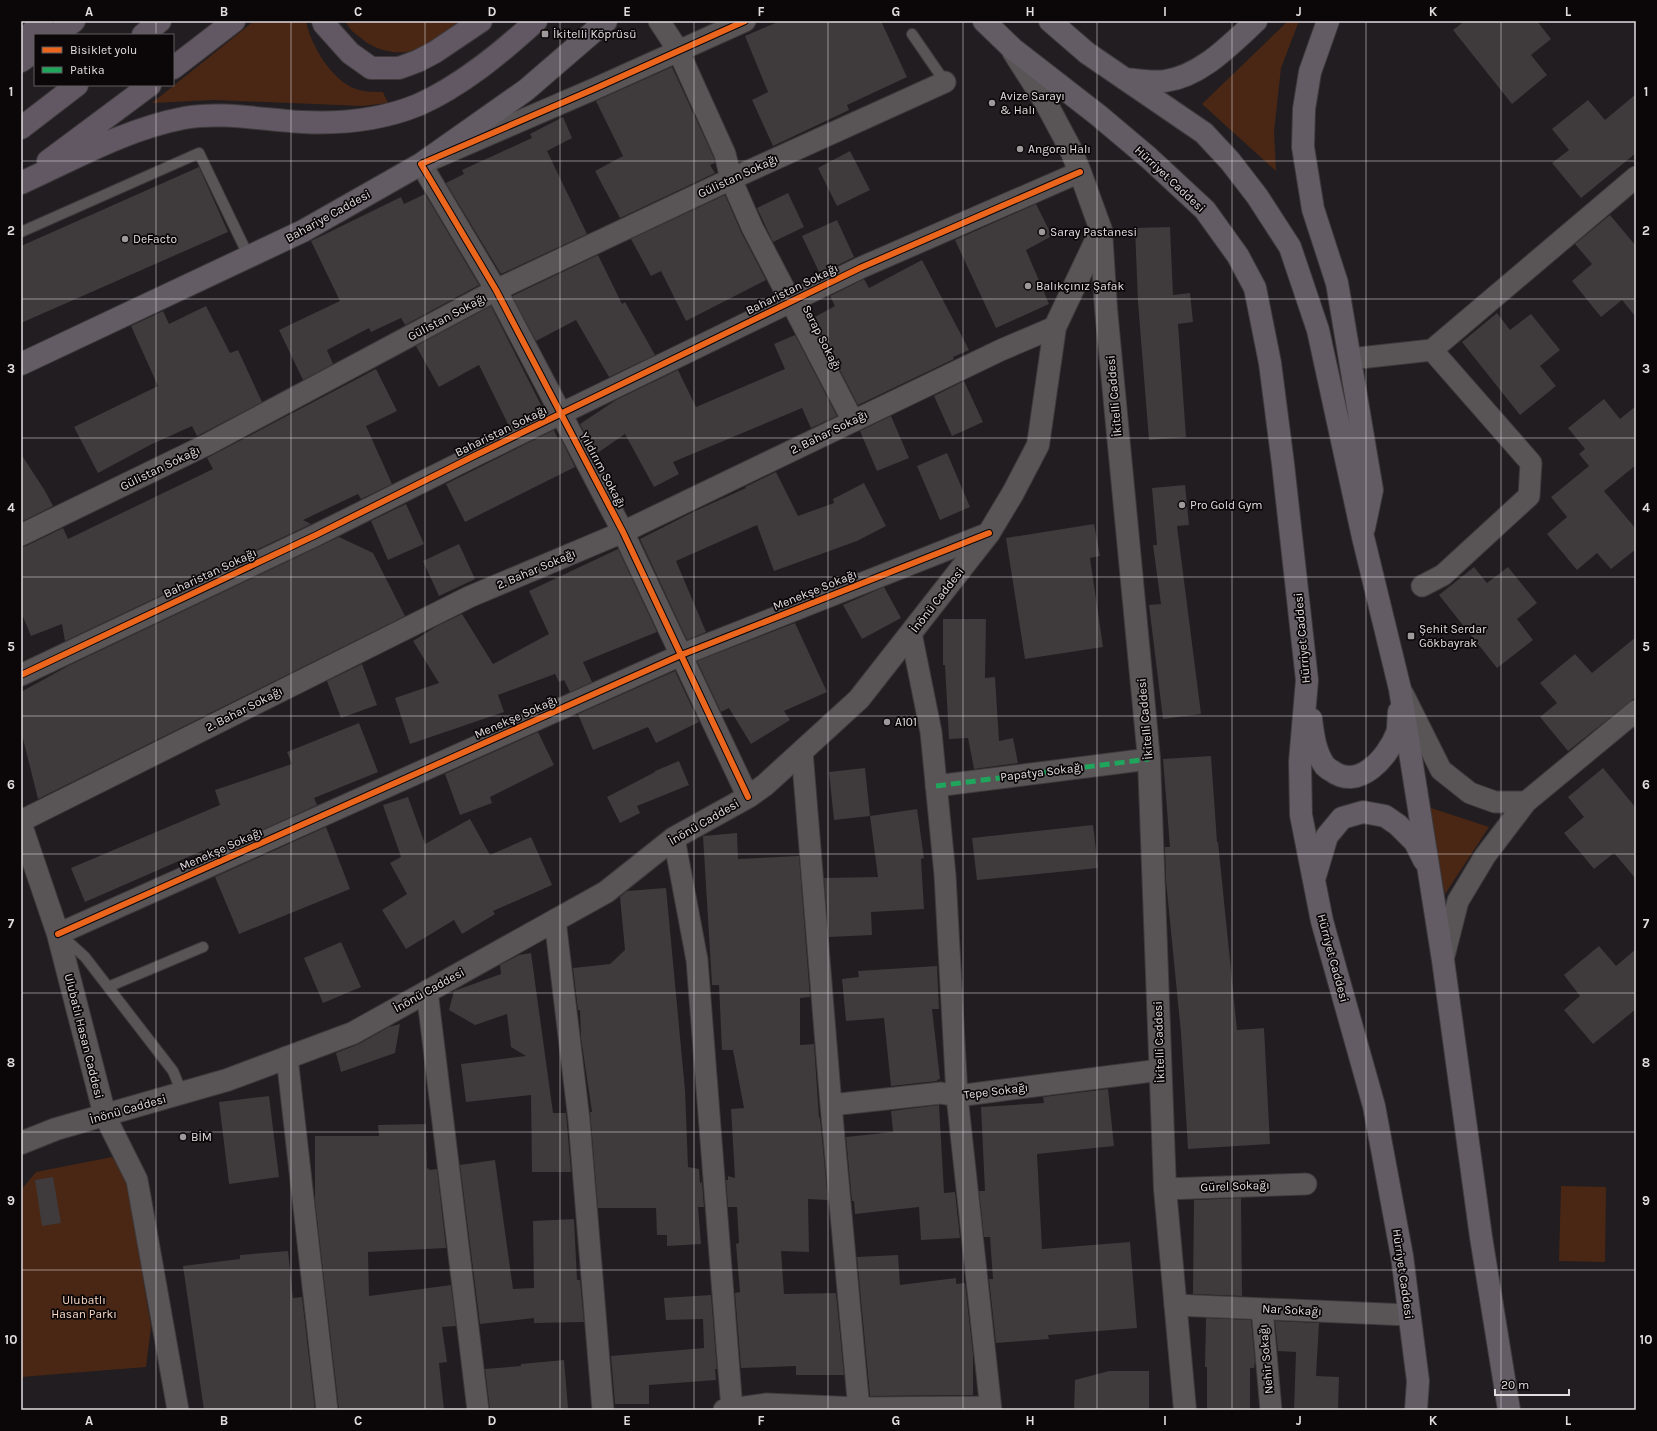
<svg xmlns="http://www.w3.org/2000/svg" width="1657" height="1431" font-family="Karla,sans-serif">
<rect width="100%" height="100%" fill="#221d20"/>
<path fill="#492714" d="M 254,21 L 306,21 C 310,44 332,81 356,89 C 364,92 374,92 383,92 L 388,103 L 362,106 L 214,100 L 152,103 Z
M 346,21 L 459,21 C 448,31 429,44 414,50 C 399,56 374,50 362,39 C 356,34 348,29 346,21 Z
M 1288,21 L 1299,21 L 1281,68 L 1274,132 L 1276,171 L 1202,104 Z
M 1428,807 L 1489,827 L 1445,894 Z
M 112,1157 L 126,1175 L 151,1327 L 146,1367 L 21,1377 L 21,1190 L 36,1172 Z
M 1561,1186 L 1606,1187 L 1605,1262 L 1559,1261 Z"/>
<path fill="#3f3a3c" d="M 780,21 L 881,21 L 907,77 L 847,105 L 849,110 L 773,146 L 752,100 L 768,92 L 745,36 Z
M 1465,21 L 1537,21 L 1551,39 L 1531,55 L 1547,75 L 1512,104 L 1453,30 Z
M 672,67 L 714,158 L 715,163 L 710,165 L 715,173 L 620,218 L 595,171 L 623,156 L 596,101 Z
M 1636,94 L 1636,153 L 1581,198 L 1552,163 L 1569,150 L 1552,129 L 1588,100 L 1605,120 Z
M 563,117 L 572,138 L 547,151 L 587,234 L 501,274 L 446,183 L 464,174 L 462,170 L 532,138 L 530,134 Z
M 850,151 L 870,190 L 837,206 L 818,168 Z
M 199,167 L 228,232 L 21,323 L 21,246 Z
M 788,193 L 804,227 L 773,242 L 757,208 Z
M 425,194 L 479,285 L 405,325 L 401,318 L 371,332 L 369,328 L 327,350 L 333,364 L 303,380 L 279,330 L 340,301 L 311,241 L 401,197 L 404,204 Z
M 725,195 L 741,232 L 766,280 L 686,321 L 661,271 L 651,276 L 631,239 Z
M 1036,204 L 1052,236 L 1026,250 L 1049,304 L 996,328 L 955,240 Z
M 1610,215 L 1636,246 L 1636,317 L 1622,300 L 1601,317 L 1572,281 L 1592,264 L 1575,244 Z
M 837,220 L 854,257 L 820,274 L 802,236 Z
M 1170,227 L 1173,295 L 1190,293 L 1193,322 L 1178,324 L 1186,437 L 1149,440 L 1138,302 L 1135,228 Z
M 598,255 L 622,304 L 625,302 L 655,355 L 609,377 L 576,320 L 536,341 L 512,296 Z
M 922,260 L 969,350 L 953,357 L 954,359 L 858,405 L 813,318 L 835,306 L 830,296 L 864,279 L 869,288 Z
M 206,306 L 230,353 L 238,350 L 262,402 L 197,436 L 192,426 L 150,445 L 98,473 L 74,427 L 158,386 L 131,326 L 163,311 L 169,324 Z
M 491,306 L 543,409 L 509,426 L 479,365 L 439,387 L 416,346 Z
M 1497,313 L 1510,330 L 1531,314 L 1560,350 L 1540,366 L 1556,386 L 1520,415 L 1462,342 Z
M 795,335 L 837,416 L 811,428 L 802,408 L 673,462 L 679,474 L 654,487 L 625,434 L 596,454 L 580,424 L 616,400 L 678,370 L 696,407 L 785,369 L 774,344 Z
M 376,369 L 397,411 L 366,426 L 392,484 L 361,499 L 358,494 L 303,520 L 311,524 L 65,641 L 62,624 L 31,636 L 21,612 L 21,547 L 26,546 L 63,528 L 68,539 L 213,469 L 207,458 Z
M 964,381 L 983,422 L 952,436 L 934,396 Z
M 1604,399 L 1620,419 L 1636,406 L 1636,465 L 1604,491 L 1636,529 L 1636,549 L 1611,569 L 1597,553 L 1577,570 L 1547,534 L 1567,517 L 1551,497 L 1589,466 L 1579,454 L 1585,449 L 1568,428 Z
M 891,416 L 909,458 L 877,471 L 860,431 Z
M 554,430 L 558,439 L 560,437 L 575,467 L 465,522 L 446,484 Z
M 947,453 L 970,507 L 940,520 L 917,466 Z
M 21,454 L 45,491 L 53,506 L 21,522 Z
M 776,472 L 798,516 L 834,503 L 833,499 L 864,483 L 886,526 L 857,541 L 774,571 L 757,525 L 676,561 L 706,632 L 687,640 L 640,539 L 695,511 L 746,488 L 745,487 Z
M 1185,485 L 1189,525 L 1177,526 L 1201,714 L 1163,719 L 1149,605 L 1161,604 L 1153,545 L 1157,545 L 1152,488 Z
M 406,504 L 424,544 L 388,560 L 371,521 Z
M 1094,524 L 1100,556 L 1090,558 L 1103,647 L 1025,659 L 1006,538 Z
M 339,537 L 373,553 L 405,616 L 38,799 L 21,731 L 21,692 L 68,666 Z
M 459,544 L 475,579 L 439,596 L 423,561 Z
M 618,549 L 657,632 L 583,662 L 592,682 L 570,692 L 564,680 L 559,682 L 555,674 L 498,695 L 504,712 L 410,744 L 395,698 L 439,683 L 413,641 L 437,626 L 462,614 L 493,664 L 549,634 L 529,591 Z
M 1474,567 L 1487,583 L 1508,567 L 1537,603 L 1517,619 L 1533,640 L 1497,668 L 1439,595 Z
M 884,587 L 901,618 L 862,639 L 843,605 Z
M 943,619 L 986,619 L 985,678 L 995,677 L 999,741 L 1013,738 L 1018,763 L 974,769 L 968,738 L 949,739 L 945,665 L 943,665 Z
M 795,623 L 827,692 L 784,711 L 790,720 L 751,744 L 729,708 L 721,712 L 697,661 Z
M 1636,637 L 1636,697 L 1568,751 L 1540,717 L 1557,703 L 1540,683 L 1575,654 L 1592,673 Z
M 362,664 L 377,705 L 341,718 L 327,681 Z
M 675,671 L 699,722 L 656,743 L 648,727 L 593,750 L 578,714 Z
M 359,723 L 378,772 L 314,798 L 317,805 L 206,855 L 204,850 L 85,902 L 71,868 L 220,805 L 215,790 L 292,764 L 287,752 Z
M 538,732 L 554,765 L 490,797 L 492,803 L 460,815 L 445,774 Z
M 1211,756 L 1217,842 L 1218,842 L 1237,1030 L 1264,1028 L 1270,1144 L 1188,1149 L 1181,1033 L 1166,881 L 1165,847 L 1170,847 L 1163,759 Z
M 679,761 L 689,785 L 637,806 L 640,813 L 620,823 L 607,797 L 655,772 L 655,771 Z
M 865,768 L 870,816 L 834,820 L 829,772 Z
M 1603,768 L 1636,808 L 1636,879 L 1614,853 L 1594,869 L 1564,833 L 1584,817 L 1568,797 Z
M 408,797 L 425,844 L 470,819 L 490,855 L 531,837 L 552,885 L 493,911 L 495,914 L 462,934 L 454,920 L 406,949 L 382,910 L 407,894 L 390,863 L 401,857 L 383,805 Z
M 917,809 L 924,858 L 921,859 L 924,909 L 871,912 L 872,935 L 829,937 L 824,878 L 878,877 L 870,816 Z
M 1093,825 L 1098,868 L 977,880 L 972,838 Z
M 326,827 L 350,889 L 239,934 L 215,877 Z
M 737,833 L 738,859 L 799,856 L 810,997 L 800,998 L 800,1045 L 814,1044 L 819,1118 L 820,1118 L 828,1200 L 808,1199 L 809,1252 L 781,1251 L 784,1294 L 836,1293 L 844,1375 L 796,1375 L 796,1366 L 741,1368 L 735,1293 L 740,1292 L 736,1244 L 739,1243 L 737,1207 L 728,1207 L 726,1180 L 728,1180 L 728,1176 L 735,1178 L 731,1109 L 744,1108 L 733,1050 L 722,1050 L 719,985 L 712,985 L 703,836 Z
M 666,888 L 685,1090 L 688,1167 L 699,1169 L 700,1183 L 702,1182 L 704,1207 L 698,1207 L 701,1244 L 667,1246 L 667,1235 L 657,1235 L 656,1208 L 598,1208 L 590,1112 L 592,1112 L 581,1038 L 580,1010 L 578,1010 L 573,968 L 610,964 L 625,950 L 620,897 L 627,891 Z
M 341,942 L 361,987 L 323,1003 L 304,958 Z
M 1599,946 L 1616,966 L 1636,949 L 1636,1009 L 1593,1044 L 1564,1010 L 1580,996 L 1564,975 Z
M 531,953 L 553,1113 L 566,1113 L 571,1172 L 532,1172 L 531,1095 L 466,1102 L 461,1064 L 526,1056 L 511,1047 L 507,1014 L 475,1025 L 449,1010 L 454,991 L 501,974 L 500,965 L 519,955 Z
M 937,966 L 939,1009 L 932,1009 L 940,1079 L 937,1080 L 937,1081 L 891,1086 L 884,1018 L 846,1021 L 842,979 L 859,977 L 858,971 Z
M 400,1024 L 395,1053 L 341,1072 L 336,1053 L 359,1044 L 389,1027 Z
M 1108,1089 L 1114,1146 L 1037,1154 L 1042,1249 L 1130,1242 L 1137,1328 L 1048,1335 L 1049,1339 L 996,1343 L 989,1279 L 993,1279 L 990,1237 L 984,1237 L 979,1191 L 985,1191 L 981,1107 L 1044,1103 L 1043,1097 Z
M 269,1096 L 279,1177 L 229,1184 L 219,1102 Z
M 939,1105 L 944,1193 L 955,1192 L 960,1238 L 921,1240 L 919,1207 L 855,1214 L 854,1201 L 852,1201 L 846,1137 L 893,1132 L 891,1111 Z
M 426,1124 L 427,1169 L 429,1168 L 429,1170 L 437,1169 L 446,1248 L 368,1252 L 369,1296 L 451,1285 L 456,1326 L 442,1327 L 447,1362 L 439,1363 L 444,1410 L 339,1410 L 315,1201 L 315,1136 L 379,1136 L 378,1125 Z
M 495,1160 L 513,1289 L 534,1288 L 533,1221 L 574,1219 L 577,1280 L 580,1280 L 584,1322 L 534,1323 L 534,1318 L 480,1324 L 460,1165 Z
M 53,1177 L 61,1223 L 42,1226 L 35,1180 Z
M 1241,1198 L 1242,1296 L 1193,1294 L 1194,1200 Z
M 288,1251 L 293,1298 L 302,1297 L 315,1410 L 204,1410 L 183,1266 L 240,1259 L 240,1255 Z
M 898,1255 L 900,1285 L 956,1278 L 956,1284 L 965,1283 L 973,1354 L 973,1395 L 870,1396 L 857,1257 Z
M 711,1295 L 717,1369 L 715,1369 L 716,1380 L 649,1385 L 649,1404 L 615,1404 L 611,1356 L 704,1348 L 703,1319 L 666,1320 L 664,1298 Z
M 1206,1318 L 1251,1320 L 1255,1361 L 1254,1368 L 1250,1368 L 1250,1410 L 1207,1410 L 1207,1367 L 1205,1367 Z
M 1275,1321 L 1319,1323 L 1316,1376 L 1339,1377 L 1338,1410 L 1294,1410 L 1296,1352 L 1278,1351 Z
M 564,1360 L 568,1408 L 545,1410 L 490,1410 L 485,1369 L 521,1366 L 521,1364 Z
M 1109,1371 L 1149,1371 L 1149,1410 L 1074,1410 L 1075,1380 Z"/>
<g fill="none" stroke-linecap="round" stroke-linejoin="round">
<g stroke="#3e3a3c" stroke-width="12">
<path id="service" d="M 912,34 L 945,82
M 21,232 L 199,153 L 249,257
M 63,937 L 85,957 L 173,1071 L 182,1093
M 108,987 L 203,947"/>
</g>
<g stroke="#3e3a3c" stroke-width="23">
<path id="minor" d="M 659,21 L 678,50 L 725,154 L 731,179 L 752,227 L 853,421
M 745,21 L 594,89 L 421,164 L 496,290 L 623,532 L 748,797
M 1432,350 L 1636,177
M 1350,359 L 1432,350 L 1531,463 L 1529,496 L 1443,575 L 1422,586
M 21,535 L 208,444 L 496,290 L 731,179 L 945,82
M 911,633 L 931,732 L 945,875 L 957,1096 L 991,1410
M 21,675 L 316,535 L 474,456 L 860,268 L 1080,172
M 1403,694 L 1441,770 L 1470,793 L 1495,802 L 1526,802
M 802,751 L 831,1105 L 859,1410
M 936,786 L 1149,759
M 21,821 L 469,597 L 623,532 L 1001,350 L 1055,327
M 674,838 L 697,960 L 732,1410
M 555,920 L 579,1120 L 603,1410
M 58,934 L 681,655 L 989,533
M 1443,960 L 1458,901 L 1485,856 L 1526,802 L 1636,711
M 427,991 L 478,1410
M 287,1057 L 327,1410
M 831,1105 L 941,1093 L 957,1096 L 1160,1070
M 105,1116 L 137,1180 L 178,1410
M 1165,1189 L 1306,1184
M 1175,1305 L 1408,1315
M 1262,1309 L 1271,1410
M 724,1410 L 767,1404 L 859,1408 L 990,1407"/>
</g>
<g stroke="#3e3a3c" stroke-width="24">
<path id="secondary" d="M 1013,51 L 1046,103 L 1070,148 L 1080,172 L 1101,230 L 1106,309 L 1149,759 L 1165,1189 L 1185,1410
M 21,825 L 58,934 L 105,1116
M 21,1143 L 56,1129 L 227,1080 L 353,1033 L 606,892 L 674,838 L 748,797 L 765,785 L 859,699 L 989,533 L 1013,493 L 1038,445 L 1055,327 L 1101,230"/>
</g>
<g stroke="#3e3a3c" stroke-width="24">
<path id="primary" d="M 984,21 L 1013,49 L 1098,115 L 1149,158 L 1205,210 L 1238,256 L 1255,288 L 1270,363 L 1283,464 L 1307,680 L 1300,762 L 1301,815 L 1322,921 L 1374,1106 L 1402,1256 L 1418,1381 L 1416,1410
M 1050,21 L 1087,53 L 1204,133 L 1230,161 L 1257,196 L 1290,247 L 1318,330 L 1363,537 L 1400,689 L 1443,960 L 1481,1237 L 1509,1410
M 1328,21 L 1310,72 L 1304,109 L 1303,147 L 1313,209 L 1337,283 L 1372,490 L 1364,528
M 1125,79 C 1138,80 1152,83 1165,81 C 1201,76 1230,45 1256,21
M 21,364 L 303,231 L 421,164 L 526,90 L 606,21
M 1311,719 C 1313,735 1315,752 1325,766 C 1327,768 1330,770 1332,771 C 1359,791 1388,757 1397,733 C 1399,727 1398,718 1399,712
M 1315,876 L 1327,836 L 1342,818 L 1363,812 L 1385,816 L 1398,825 L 1415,842 L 1424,860"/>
</g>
<g stroke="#3e3a3c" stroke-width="24">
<path id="motorway" d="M 323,21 L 324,24 L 350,53 L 371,68 L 399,68 L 418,61 L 435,52 L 481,21
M 56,35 L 74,21
M 143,35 L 160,21
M 21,44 L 42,21
M 21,61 L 35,51
M 173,68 L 234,21
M 21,128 L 77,85
M 48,161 L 150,85
M 21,183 C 74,159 126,129 184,118 C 222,111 263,120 302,122 C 340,124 381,120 418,105 C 461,86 501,53 536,21"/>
</g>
<use href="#service" stroke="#595557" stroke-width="10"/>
<use href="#minor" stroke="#595557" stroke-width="21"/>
<use href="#secondary" stroke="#595557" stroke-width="22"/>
<use href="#primary" stroke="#635c65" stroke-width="22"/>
<use href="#motorway" stroke="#625863" stroke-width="22"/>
<path stroke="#20a55d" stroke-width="5" stroke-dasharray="10 5" stroke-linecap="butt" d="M 936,786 L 1149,759"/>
<g stroke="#0b0709" stroke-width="8">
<path id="cycleway" d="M 745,21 L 594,89 L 421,164 L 496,290 L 623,532 L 748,797
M 21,675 L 316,535 L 474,456 L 860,268 L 1080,172
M 58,934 L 681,655 L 989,533"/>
</g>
<use href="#cycleway" stroke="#eb651d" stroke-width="6"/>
</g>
<path fill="none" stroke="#e2dcdf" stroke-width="1" stroke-opacity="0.55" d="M 156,21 L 156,35M 291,21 L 291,1410M 425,21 L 425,1410M 560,21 L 560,1410M 694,21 L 694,1410M 828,21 L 828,1410M 963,21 L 963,1410M 1097,21 L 1097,1410M 1232,21 L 1232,1410M 1366,21 L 1366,1410M 1501,21 L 1501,1410M 156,85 L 156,1410M 21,161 L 1636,161M 21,299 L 1636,299M 21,438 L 1636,438M 21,577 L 1636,577M 21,716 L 1636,716M 21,854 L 1636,854M 21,993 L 1636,993M 21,1132 L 1636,1132M 21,1270 L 1636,1270"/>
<g fill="#9f999c" stroke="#0b0709" stroke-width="1.5">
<rect x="541" y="30" width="8" height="8" rx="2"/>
<circle cx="992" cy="103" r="4"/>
<circle cx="1020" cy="149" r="4"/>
<circle cx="1042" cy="232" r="4"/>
<circle cx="125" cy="239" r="4"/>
<circle cx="1028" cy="286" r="4"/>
<circle cx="1182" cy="505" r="4"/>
<rect x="1407" y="632" width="8" height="8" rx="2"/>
<circle cx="887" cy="722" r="4"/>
<circle cx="183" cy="1137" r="4"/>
</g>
<g text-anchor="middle" stroke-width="3.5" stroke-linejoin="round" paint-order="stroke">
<g font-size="12" fill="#e2dcdf" stroke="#0b0709" text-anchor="start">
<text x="553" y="38">İkitelli Köprüsü</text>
<text x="1000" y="100">Avize Sarayı<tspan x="1000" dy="14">&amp; Halı</tspan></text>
<text x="1028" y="153">Angora Halı</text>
<text x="1050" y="236">Saray Pastanesi</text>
<text x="133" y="243">DeFacto</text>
<text x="1036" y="290">Balıkçınız Şafak</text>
<text x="1190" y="509">Pro Gold Gym</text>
<text x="1419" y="633">Şehit Serdar<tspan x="1419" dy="14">Gökbayrak</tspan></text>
<text x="895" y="726">A101</text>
<text x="191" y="1141">BİM</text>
</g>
<g font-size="12" fill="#e2dcdf" stroke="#0b0709">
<text transform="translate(738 176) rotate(-25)" y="4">Gülistan Sokağı</text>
<text transform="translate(1170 179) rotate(43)" y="4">Hürriyet Caddesi</text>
<text transform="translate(328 216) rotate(-29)" y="4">Bahariye Caddesi</text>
<text transform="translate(792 289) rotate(-26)" y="4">Baharistan Sokağı</text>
<text transform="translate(447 317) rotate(-28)" y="4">Gülistan Sokağı</text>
<text transform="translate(822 338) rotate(63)" y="4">Serap Sokağı</text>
<text transform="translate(1114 396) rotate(-95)" y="4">İkitelli Caddesi</text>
<text transform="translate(501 431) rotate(-26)" y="4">Baharistan Sokağı</text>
<text transform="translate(829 432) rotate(-26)" y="4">2. Bahar Sokağı</text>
<text transform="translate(160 468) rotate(-26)" y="4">Gülistan Sokağı</text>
<text transform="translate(603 470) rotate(62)" y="4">Yıldırım Sokağı</text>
<text transform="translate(536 569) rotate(-23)" y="4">2. Bahar Sokağı</text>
<text transform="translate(210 573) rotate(-25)" y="4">Baharistan Sokağı</text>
<text transform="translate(815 590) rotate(-22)" y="4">Menekşe Sokağı</text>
<text transform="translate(937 600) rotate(-52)" y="4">İnönü Caddesi</text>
<text transform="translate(1302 638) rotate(-95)" y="4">Hürriyet Caddesi</text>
<text transform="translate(244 709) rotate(-27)" y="4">2. Bahar Sokağı</text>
<text transform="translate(516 717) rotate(-24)" y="4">Menekşe Sokağı</text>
<text transform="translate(1145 719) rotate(-95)" y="4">İkitelli Caddesi</text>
<text transform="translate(1042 772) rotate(-7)" y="4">Papatya Sokağı</text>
<text transform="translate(704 822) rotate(-30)" y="4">İnönü Caddesi</text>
<text transform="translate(221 849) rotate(-24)" y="4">Menekşe Sokağı</text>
<text transform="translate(1333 958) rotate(75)" y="4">Hürriyet Caddesi</text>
<text transform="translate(429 990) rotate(-29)" y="4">İnönü Caddesi</text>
<text transform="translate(84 1036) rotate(76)" y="4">Ulubatlı Hasan Caddesi</text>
<text transform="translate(1159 1042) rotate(-92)" y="4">İkitelli Caddesi</text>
<text transform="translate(996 1091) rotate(-7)" y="4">Tepe Sokağı</text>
<text transform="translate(128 1109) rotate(-16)" y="4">İnönü Caddesi</text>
<text transform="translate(1235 1186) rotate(-2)" y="4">Gürel Sokağı</text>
<text transform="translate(1403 1274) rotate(82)" y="4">Hürriyet Caddesi</text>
<text transform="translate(1292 1310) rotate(3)" y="4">Nar Sokağı</text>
<text transform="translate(1266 1359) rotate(-95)" y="4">Nehir Sokağı</text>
</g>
<g font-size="12" fill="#f9d8c5" stroke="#0b0709">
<text x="84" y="1304">Ulubatlı<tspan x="84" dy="14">Hasan Parkı</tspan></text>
</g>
</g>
<rect width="1657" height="1431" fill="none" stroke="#0b0709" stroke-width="44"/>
<rect x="34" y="34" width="140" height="52" fill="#0b0709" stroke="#615c5f"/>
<rect x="42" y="47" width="20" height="6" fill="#eb651d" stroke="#615c5f"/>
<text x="70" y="54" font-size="12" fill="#e2dcdf">Bisiklet yolu</text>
<rect x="42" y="67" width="20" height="6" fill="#20a55d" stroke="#615c5f"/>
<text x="70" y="74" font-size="12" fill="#e2dcdf">Patika</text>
<path d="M1495 1389v6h74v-6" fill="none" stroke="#e2dcdf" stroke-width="2"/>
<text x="1501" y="1389" font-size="12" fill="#e2dcdf" stroke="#0b0709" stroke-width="3" paint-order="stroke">20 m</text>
<rect x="22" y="22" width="1613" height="1387" fill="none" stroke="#e2dcdf" stroke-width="1.5"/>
<g font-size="13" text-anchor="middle" font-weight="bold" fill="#e2dcdf">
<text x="89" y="16">A</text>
<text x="224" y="16">B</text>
<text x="358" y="16">C</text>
<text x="492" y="16">D</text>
<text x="627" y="16">E</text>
<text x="761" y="16">F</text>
<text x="896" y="16">G</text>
<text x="1030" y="16">H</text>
<text x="1165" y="16">I</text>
<text x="1299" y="16">J</text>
<text x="1433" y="16">K</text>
<text x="1568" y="16">L</text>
<text x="11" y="96">1</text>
<text x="1646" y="96">1</text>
<text x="11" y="235">2</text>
<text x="1646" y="235">2</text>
<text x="11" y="373">3</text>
<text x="1646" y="373">3</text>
<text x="11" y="512">4</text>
<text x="1646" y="512">4</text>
<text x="11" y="651">5</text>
<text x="1646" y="651">5</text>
<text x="11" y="789">6</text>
<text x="1646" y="789">6</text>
<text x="11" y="928">7</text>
<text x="1646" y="928">7</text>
<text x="11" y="1067">8</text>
<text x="1646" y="1067">8</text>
<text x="11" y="1205">9</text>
<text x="1646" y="1205">9</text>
<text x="11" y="1344">10</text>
<text x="1646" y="1344">10</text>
<text x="89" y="1425">A</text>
<text x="224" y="1425">B</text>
<text x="358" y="1425">C</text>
<text x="492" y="1425">D</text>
<text x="627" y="1425">E</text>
<text x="761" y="1425">F</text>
<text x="896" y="1425">G</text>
<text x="1030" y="1425">H</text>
<text x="1165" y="1425">I</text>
<text x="1299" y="1425">J</text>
<text x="1433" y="1425">K</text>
<text x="1568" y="1425">L</text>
</g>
</svg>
